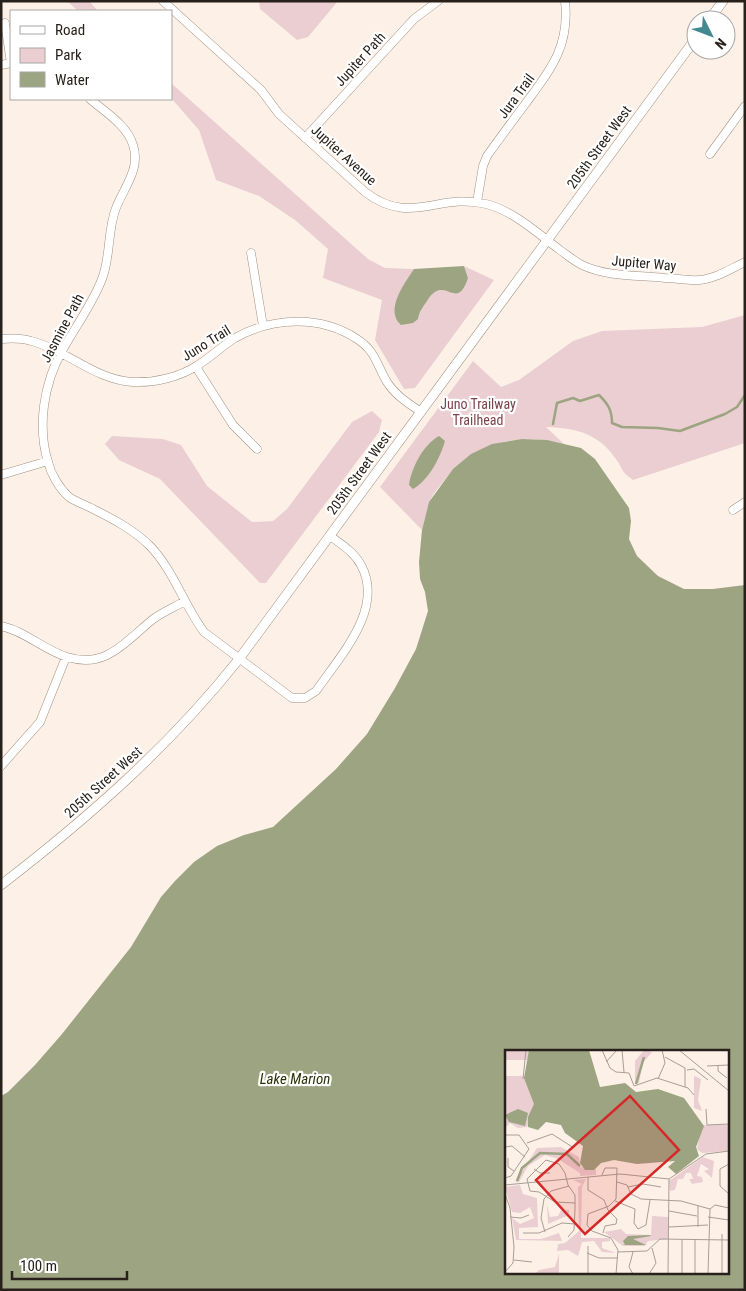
<svg xmlns="http://www.w3.org/2000/svg" width="746" height="1291" font-family="'Roboto Condensed',sans-serif">
<rect width="100%" height="100%" fill="#fdf1e7"/>
<path fill="#eaced2" d="M 67,1 L 89,1 L 98,11 L 78,11 Z
M 259,1 L 338,1 L 308,37 L 297,40 L 260,9 Z
M 171,83 L 368,259 L 385,268 L 414,269 L 398,297 L 394,307 L 419,314 C 428,299 433,282 454,294 L 468,278 L 464,266 L 494,280 L 415,388 L 404,389 L 375,340 L 382,300 L 323,278 L 328,249 L 295,220 L 259,196 L 216,180 L 199,130 L 171,98 Z
M 745,315 L 745,443 L 633,480 C 622,472 624,472 618,462 C 600,434 578,428 546,427 L 564,444 C 517,432 473,442 443,482 C 438,488 431,496 429,504 C 426,513 424,522 422,530 L 380,487 L 473,361 L 501,387 L 519,380 L 573,341 L 602,331 L 702,327 Z
M 372,411 L 382,420 L 379,432 L 266,583 L 260,583 L 160,479 L 119,460 L 105,444 L 112,436 L 163,439 L 181,445 L 207,486 L 252,522 L 273,521 L 287,509 L 352,422 Z"/>
<path fill="#9ca482" fill-rule="evenodd" d="M 464,266 L 468,278 C 456,314 445,272 427,301 C 423,307 419,312 418,319 L 413,323 L 401,325 C 384,310 405,283 414,269 Z
M 439,436 L 445,441 C 440,458 429,480 413,489 L 409,485 C 412,467 423,445 439,436 Z
M 522,439 L 547,440 L 581,448 L 595,459 L 629,508 L 631,521 L 629,539 L 637,556 L 658,576 L 684,589 L 713,589 L 745,585 L 745,1290 L 1,1290 L 1,1096 L 8,1092 L 35,1065 L 62,1034 L 131,947 L 161,897 L 175,881 L 194,862 L 217,846 L 244,835 L 273,827 L 336,769 L 367,734 L 395,688 L 416,649 L 428,611 L 425,592 L 420,579 L 419,562 L 422,530 L 429,502 L 453,469 L 471,454 L 492,444 ZM 506,1051 L 727,1051 L 727,1272 L 506,1272 Z"/>
<g fill="none" stroke-linecap="round" stroke-linejoin="round">
<path stroke="#9ca482" stroke-width="2.5" d="M 553,424 L 557,403 L 573,398 L 580,401 L 599,395 C 608,404 612,410 612,423 L 622,427 L 658,428 L 680,431 L 725,414 L 737,407 L 745,395"/>
<g stroke="#a18f7f" stroke-width="9">
<path id="minor" d="M 163,1 L 261,90 L 279,114 L 365,192 C 411,227 438,192 486,204 C 514,211 537,233 560,250 C 567,255 574,261 582,265 C 607,277 638,275 665,278 C 675,278 688,281 699,280 C 715,279 730,269 745,262
M 5,23 L 11,63
M 1,65 L 11,63
M 90,99 C 105,112 127,125 133,145 C 141,169 124,187 116,208 C 107,231 111,256 102,279 C 92,305 75,327 62,351 C 44,383 37,426 48,462 C 51,474 59,488 69,497 C 76,502 86,505 93,509 C 113,519 134,530 150,546 C 174,571 184,605 204,632 L 292,698 L 305,698 L 316,691 C 340,656 385,609 361,565 C 354,552 341,544 330,536
M 305,138 L 403,31 L 414,19 L 438,1
M 710,154 L 745,106
M 477,202 L 483,166 L 487,156 C 500,138 513,120 526,103 C 551,69 570,46 565,1
M 251,253 L 263,326
M 1,339 C 11,338 22,338 31,341 C 67,350 95,380 133,382 C 155,383 180,377 198,365 C 211,357 222,346 235,338 C 273,317 320,315 357,339 C 376,351 377,366 387,382 C 395,395 409,404 421,412
M 196,367 L 233,425 L 257,449
M 1,475 L 48,461
M 733,510 L 745,502
M 1,626 C 25,631 44,650 67,657 C 106,669 125,642 152,620 C 162,612 175,607 185,601
M 1,766 L 40,722 L 66,657"/>
</g>
<g stroke="#a18f7f" stroke-width="10">
<path id="tertiary" d="M 709,20 L 723,1
M 1,885 C 88,818 170,746 239,659 L 696,38"/>
</g>
<use href="#minor" stroke="#fff" stroke-width="8"/>
<use href="#tertiary" stroke="#fff" stroke-width="9"/>
</g>
<g text-anchor="middle" stroke-width="4.5" stroke-linejoin="round" paint-order="stroke">
<g font-size="14" fill="#28211b" stroke="#fff">
<text transform="translate(360 59) rotate(-48)" y="5">Jupiter Path</text>
<text transform="translate(516 96) rotate(-54)" y="5">Jura Trail</text>
<text transform="translate(599 147) rotate(-54)" y="5">205th Street West</text>
<text transform="translate(344 155) rotate(42)" y="5">Jupiter Avenue</text>
<text transform="translate(644 263) rotate(5)" y="5">Jupiter Way</text>
<text transform="translate(62 328) rotate(-62)" y="5">Jasmine Path</text>
<text transform="translate(206 343) rotate(-32)" y="5">Juno Trail</text>
<text transform="translate(359 473) rotate(-54)" y="5">205th Street West</text>
<text transform="translate(103 782) rotate(-42)" y="5">205th Street West</text>
</g>
<g font-size="14" fill="#7d444f" stroke="#fff">
<text x="478" y="409">Juno Trailway<tspan x="478" dy="16">Trailhead</tspan></text>
</g>
<g font-size="15" font-style="italic" fill="#2b3207" stroke="#fff">
<text x="295" y="1084">Lake Marion</text>
</g>
</g>
<g transform="translate(505 1050)">
<rect width="224" height="224" fill="#fdf1e7"/>
<path d="M 0,0 L 26,0 L 22,10 L 0,10 ZM 139,0 L 147,2 L 138,13 L 134,33 L 130,34 L 130,11 ZM 0,26 L 20,26 L 31,54 L 22,77 L 13,78 L 5,73 L 0,78 ZM 189,26 L 196,29 L 193,50 L 197,61 L 189,58 ZM 197,75 L 224,75 L 224,101 L 197,103 L 192,99 ZM 56,97 L 74,107 L 75,116 L 82,120 L 91,119 L 91,125 L 75,126 L 75,123 L 53,109 L 40,105 L 23,116 L 14,132 L 10,132 L 32,98 ZM 198,107 L 209,111 L 207,128 L 199,121 L 204,119 L 196,114 L 192,126 L 197,127 L 198,132 L 187,134 L 184,129 L 188,129 L 186,123 L 181,123 L 178,129 L 173,129 L 170,140 L 165,141 L 164,131 ZM 81,129 L 77,137 L 76,188 L 105,188 L 105,191 L 97,192 L 97,198 L 111,203 L 97,202 L 89,191 L 77,192 L 73,206 L 63,200 L 52,201 L 53,194 L 60,193 L 74,181 L 73,137 L 77,134 L 68,130 ZM 15,135 L 18,144 L 32,148 L 33,177 L 14,178 L 14,189 L 36,189 L 54,183 L 57,191 L 11,190 L 7,168 L 15,174 L 29,168 L 25,157 L 15,163 L 7,162 L 0,137 ZM 42,154 L 45,167 L 53,166 L 56,160 L 64,160 L 64,165 L 43,174 ZM 147,166 L 163,167 L 163,189 L 143,191 L 140,196 L 118,196 L 99,182 L 116,179 L 121,184 L 146,185 ZM 54,204 L 54,224 L 30,224 L 34,220 L 50,217 Z" fill="#eaced2"/>
<path d="M 24,0 L 84,0 L 95,37 L 120,33 L 131,42 L 153,39 L 179,48 L 199,76 L 191,97 L 194,106 L 171,124 L 163,117 L 170,111 L 132,114 L 109,110 L 96,113 L 89,120 L 80,120 L 75,113 L 78,96 L 60,83 L 56,75 L 41,72 L 33,80 L 23,77 L 23,67 L 29,54 L 19,28 ZM 13,59 L 23,63 L 20,76 L 4,72 L 0,65 ZM 123,186 L 145,185 L 146,186 L 128,189 L 141,195 L 120,195 L 118,191 Z" fill="#9ca482"/>
<path fill="none" stroke="#9ca482" stroke-width="2.5" d="M 131,34 L 139,7M 12,131 L 17,118 L 35,103 L 62,104 L 75,116"/>
<path fill="none" stroke="#a89e95" stroke-width="1" d="M 97,0 L 105,18 L 111,22 L 124,23 L 129,36 L 152,28 L 183,38 L 189,45M 117,0 L 119,22M 174,0 L 224,41M 160,7 L 180,18 L 180,37M 101,12 L 112,0M 213,15 L 213,21 L 222,28M 202,16 L 224,15M 182,20 L 189,19 L 203,30M 18,29 L 21,0M 153,29 L 160,13 L 157,0M 201,59 L 202,75 L 224,74M 0,85 L 14,85 L 24,99 L 6,126 L 0,128M 22,93 L 47,84 L 69,98M 0,97 L 7,96 L 20,107M 3,108 L 3,117 L 9,121M 224,114 L 215,119 L 215,136 L 224,144M 29,119 L 35,123 L 45,123M 97,125 L 100,118 L 112,118 L 111,149 L 104,156 L 83,164 L 82,175 L 87,181 L 106,188 L 113,200 L 111,224M 83,127 L 83,140 L 99,150 L 103,160 L 112,169 L 111,174 L 100,176 L 98,183M 112,132 L 122,135 L 126,144 L 136,149 L 176,151 L 205,159M 0,135 L 115,124 L 164,129 L 201,104 L 224,101M 123,137 L 138,134 L 156,137M 0,144 L 5,158 L 9,197 L 8,213 L 0,222M 110,151 L 130,159 L 129,173 L 133,179 L 141,175 L 145,150M 205,159 L 210,155 L 224,158M 164,161 L 192,166M 5,167 L 16,168 L 24,165M 203,167 L 224,170M 164,177 L 203,175M 193,177 L 193,155M 40,182 L 36,168 L 39,149 L 46,141 L 64,136M 18,183 L 34,183 L 57,173 L 70,174M 63,187 L 69,180 L 70,159 L 70,145 L 63,135 L 60,123 L 54,114 L 41,110 L 22,129 L 25,141 L 34,142 L 50,152 L 70,153M 113,202 L 142,201 L 155,189 L 224,190M 128,202 L 124,217 L 128,224M 82,203 L 94,208 L 113,208M 9,210 L 27,212M 83,224 L 83,196M 144,224 L 151,213 L 147,198M 163,224 L 164,129M 177,224 L 177,189M 190,224 L 190,189M 203,224 L 205,159M 217,224 L 217,184"/>
<path fill="#d62828" fill-opacity="0.15" stroke="#d62828" stroke-width="2.5" d="M 125,46 L 174,100 L 80,184 L 31,130 Z"/>
<rect width="224" height="224" fill="none" stroke="#28211b" stroke-width="2.5"/>
</g>
<rect width="746" height="1291" fill="none" stroke="#28211b" stroke-width="5"/>
<rect x="10" y="10" width="162" height="90" fill="#ffffff" stroke="#a9a6a4"/>
<rect x="20" y="26" width="25" height="8" fill="#ffffff" stroke="#a9a6a4"/>
<text x="55" y="35" font-size="15" fill="#28211b">Road</text>
<rect x="20" y="48" width="25" height="15" fill="#eaced2" stroke="#a9a6a4"/>
<text x="55" y="60" font-size="15" fill="#28211b">Park</text>
<rect x="20" y="72" width="25" height="15" fill="#9ca482" stroke="#a9a6a4"/>
<text x="55" y="85" font-size="15" fill="#28211b">Water</text>
<g transform="translate(711 35) rotate(132)"><circle r="24" fill="#ffffff" stroke="#a9a6a4"/>
<path d="M0-4L9 19L0 12L-9 19Z" fill="#428a8f"/>
<text y="-8" font-size="14" font-weight="bold" text-anchor="middle" fill="#28211b">N</text>
</g>
<path d="M12 1271v8h115v-8" fill="none" stroke="#28211b" stroke-width="2.5"/>
<text x="20" y="1271" font-size="15" fill="#28211b" stroke="#ffffff" stroke-width="4" paint-order="stroke">100 m</text>
</svg>
